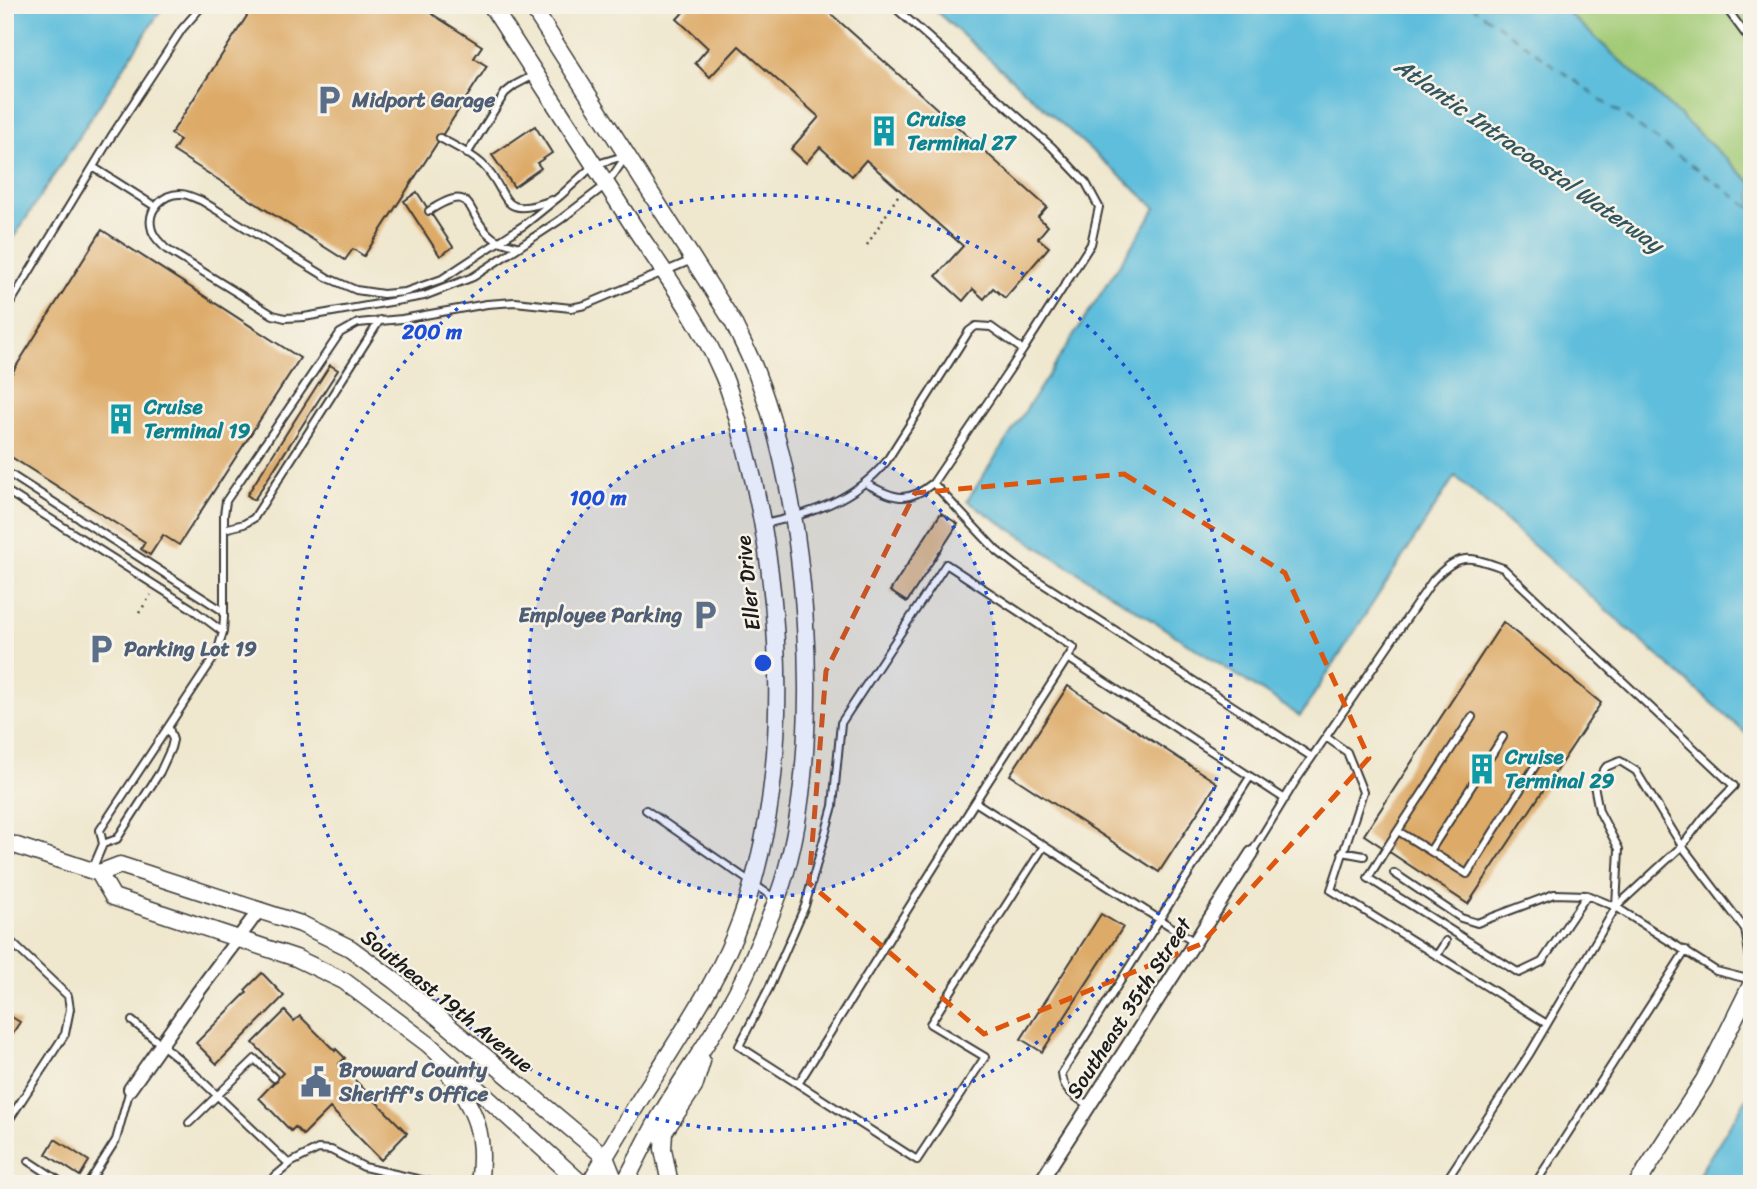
<svg xmlns="http://www.w3.org/2000/svg" width="1757" height="1189" font-family="Sriracha,sans-serif">
<rect width="100%" height="100%" fill="#f7f3e8"/>
<filter id="ink" filterUnits="userSpaceOnUse"><feTurbulence type="fractalNoise" baseFrequency=".0143" numOctaves="2"/><feDisplacementMap in="SourceGraphic" scale="14" xChannelSelector="R" yChannelSelector="G"/><feConvolveMatrix kernelMatrix="1 2 1 2 8 2 1 2 1" color-interpolation-filters="sRGB"/></filter>
<filter id="wash" filterUnits="userSpaceOnUse"><feTurbulence type="fractalNoise" baseFrequency=".00686" numOctaves="4" result="noise"/><feDisplacementMap in="SourceGraphic" scale="28" xChannelSelector="R" yChannelSelector="G"/><feGaussianBlur stdDeviation="1.57" result="paint"/><feColorMatrix in="noise" values="0 0 0 0 0 0 0 0 0 0 0 0 0 0 0 0 0 1.4 0 .05"/><feComposite in="paint" operator="in"/></filter>
<g filter="url(#wash)">
<rect width="100%" height="100%" fill="#efe7ce"/>
<path fill="#a2cb76" stroke="#5f7449" stroke-width="2" d="M 1560,5 L 1752,5 L 1752,183 Z"/>
<path fill="#5ebedc" stroke="#3d6d7c" stroke-width="2" d="M 5,5 L 164,5 L 5,251 Z
M 929,5 L 1560,5 L 1752,183 L 1752,739 L 1455,476 L 1300,716 L 967,501 L 1156,208 Z
M 1752,1090 L 1752,1184 L 1693,1184 L 1694,1182 Z"/>
<g fill="none" stroke-linecap="round" stroke-linejoin="round">
<path stroke="#33555f" stroke-width="2" stroke-dasharray="9 7" stroke-linecap="butt" d="M 1470,5 L 1752,209"/>
</g>
<g id="blocks">
<path fill="#ddaa68" d="M 254,5 L 418,5 L 482,46 L 474,58 L 487,66 L 364,256 L 353,249 L 345,260 L 173,151 L 180,140 L 171,134 Z
M 690,5 L 821,5 L 1047,207 L 1038,217 L 1048,226 L 1038,238 L 1049,247 L 1005,298 L 993,288 L 984,299 L 973,289 L 963,301 L 936,276 L 963,246 L 866,160 L 852,176 L 820,147 L 806,163 L 791,149 L 819,117 L 739,46 L 710,77 L 695,63 L 708,48 L 677,19 Z
M 535,126 L 552,153 L 537,163 L 541,168 L 514,187 L 492,155 Z
M 417,192 L 453,247 L 440,256 L 404,201 Z
M 102,230 L 300,358 L 179,545 L 163,535 L 150,555 L 141,549 L 145,542 L 5,453 L 5,384 Z
M 330,365 L 338,370 L 254,500 L 247,495 Z
M 941,513 L 958,524 L 907,602 L 890,591 Z
M 1503,622 L 1601,703 L 1468,904 L 1364,835 Z
M 1068,686 L 1217,783 L 1159,872 L 1010,775 Z
M 1101,914 L 1123,927 L 1042,1052 L 1021,1039 Z
M 262,973 L 284,996 L 217,1064 L 196,1043 L 247,992 L 245,990 Z
M 285,1011 L 294,1021 L 300,1016 L 335,1051 L 336,1049 L 345,1058 L 339,1064 L 407,1133 L 381,1160 L 330,1108 L 303,1135 L 295,1127 L 291,1131 L 259,1098 L 283,1073 L 253,1043 Z
M 5,1013 L 20,1022 L 5,1045 Z
M 55,1139 L 89,1161 L 80,1176 L 46,1154 Z"/>
</g>
</g>
<g filter="url(#ink)">
<use href="#blocks" fill-opacity="0" stroke="#3c3a37" stroke-width="2"/>
<g fill="none" stroke-linecap="round" stroke-linejoin="round">
<g stroke="#3c3a37" stroke-width="10">
<path id="service" d="M 1724,5 L 1752,43
M 440,138 C 454,146 470,153 482,164 C 512,193 496,221 552,200
M 467,154 L 505,93 L 515,85 L 534,75
M 627,155 L 607,184 L 560,220 L 473,277 L 424,296 L 304,317 L 285,318 L 273,315 L 166,249 C 160,242 152,236 151,226 C 148,209 164,193 181,194 C 187,194 195,198 202,201 L 328,278 L 356,290 L 383,294 L 405,292 L 442,279 L 524,225 L 560,196 L 594,165 Z
M 93,167 L 156,207
M 429,211 C 478,179 464,216 492,237 C 499,243 511,244 519,247
M 5,312 L 111,137 L 182,29 L 203,5
M 5,471 L 223,611
M 865,483 C 894,498 906,505 933,483 L 1023,350
M 933,483 L 996,550 L 1023,571 L 1312,757
M 5,490 L 191,608 L 223,632
M 764,524 C 811,514 854,500 886,462 L 969,331 L 976,326 L 991,327 L 1023,350 L 1091,244 L 1099,207 L 1086,183 L 1052,147 L 892,5
M 224,529 L 244,524 L 254,518 L 380,320
M 1068,658 L 1285,799
M 1326,737 L 1347,752 L 1363,792 L 1331,890 L 1547,1024
M 646,810 L 774,898
M 5,812 L 7,841
M 1398,831 L 1467,874 L 1539,760
M 103,844 L 117,839 L 160,772 L 171,748 L 173,740 L 169,728
M 1044,846 L 930,1024 L 985,1057 L 917,1160 L 739,1046 L 769,988 L 805,906 L 833,806 L 841,723 L 946,564 L 1074,648 L 975,802 L 1195,942
M 1386,849 L 1472,717
M 1430,851 L 1503,737
M 1252,852 L 1295,782 L 1433,580 C 1460,552 1468,556 1503,568 L 1734,786 L 1705,816 L 1682,846 L 1616,907 L 1530,1053 L 1444,1184
M 1342,852 L 1364,856
M 92,870 L 103,844 L 100,830 L 217,653 L 223,632 L 224,617 L 224,515 L 226,501 L 340,333 L 358,323 L 402,319 L 487,304 L 515,302 L 571,308 L 585,305 L 692,260
M 1394,873 L 1461,918 L 1477,923 L 1554,894 L 1587,895 L 1616,907 L 1716,971 L 1752,980
M 1616,907 L 1619,849 L 1599,811 L 1594,785 L 1606,767 L 1620,761 L 1636,771 L 1682,846 L 1745,929 L 1752,971
M 1572,917 L 1587,895
M 5,936 L 68,996 L 70,1009 L 65,1034 L 5,1126
M 1437,955 L 1446,941
M 132,1021 L 178,1058 L 289,1164
M 798,1084 L 975,802
M 1089,1106 C 1075,1096 1063,1091 1062,1073 L 1250,777
M 189,1123 L 255,1059 L 274,1078
M 29,1161 L 64,1184
M 88,1184 L 116,1140 L 130,1089
M 266,1184 L 292,1162 L 318,1149 L 331,1150 L 364,1167 L 439,1184
M 1535,1184 L 1686,950"/>
</g>
<g stroke="#3c3a37" stroke-width="16">
<path id="minor" d="M 130,1089 L 198,992 L 260,909
M 1039,1184 L 1252,853"/>
</g>
<g stroke="#3c3a37" stroke-width="19">
<path id="tertiary" d="M 491,5 C 539,80 588,155 636,230 C 667,276 701,323 723,375 C 733,398 739,425 746,450 C 784,593 793,778 741,919 C 721,975 688,1023 657,1073 C 633,1109 611,1147 589,1184
M 531,5 L 733,322 C 741,340 751,357 757,375 C 807,504 823,726 789,860 C 780,897 763,934 748,969 C 724,1022 688,1068 659,1118 C 646,1140 636,1162 624,1184
M 5,842 L 99,873 L 120,865 L 301,924 L 350,948 L 395,981 L 605,1157 L 616,1184
M 99,873 L 113,897 L 296,958 L 344,981 L 428,1044 L 582,1184
M 448,1072 C 476,1111 486,1134 479,1184
M 670,1184 L 663,1149 L 664,1132 L 694,1087 L 702,1061
M 1637,1184 L 1704,1080 L 1752,983"/>
</g>
<path stroke="#3c3a37" stroke-width="2.5" stroke-dasharray="2 5" stroke-linecap="butt" d="M 867,245 L 901,191
M 139,613 L 151,595"/>
<use href="#service" stroke="#fff" stroke-width="6"/>
<use href="#minor" stroke="#fff" stroke-width="12"/>
<use href="#tertiary" stroke="#fff" stroke-width="16"/>
<g stroke="#3c3a37" stroke-width="10" stroke-linecap="butt">
<path id="service-bridge" d="M 1386,849 L 1368,878 L 1519,973 L 1542,962 L 1572,917"/>
</g>
<use href="#service-bridge" stroke="#fff" stroke-width="6"/>
</g>
</g>
<path fill="none" stroke="#de560d" stroke-width="5" stroke-dasharray="14 9" stroke-linejoin="round" d="M 1124,474 L 1285,573 L 1369,758 L 1201,944 L 984,1034 L 809,883 L 826,671 L 915,493 Z"/>
<circle cx="763" cy="663" r="234" fill="#1d4ed8" fill-opacity=".12"/>
<g fill="none" stroke="#1d4ed8" stroke-width="3.5" stroke-dasharray="3.5 7">
<circle cx="763" cy="663" r="234"/>
<circle cx="763" cy="663" r="468"/>
</g>
<defs>
<g id="parking-bare" transform="scale(2.415)"><path d="M-3.5-5.5H1a3.5 3.5 0 0 1 0 7H-1V5.5H-3.5ZM-1-3.4V-.6H.8a1.4 1.4 0 0 0 0-2.8Z" fill="#5c6f8a" stroke="#f7f3e8" stroke-width="2.5" paint-order="stroke"/></g>
<g id="building-bare" transform="scale(2.415)"><path d="M-4-6H4V6H1V3H-1V6H-4ZM-2.5-4.3h1.7v1.8h-1.7ZM.8-4.3h1.7v1.8H.8ZM-2.5-1h1.7V.8h-1.7ZM.8-1h1.7V.8H.8Z" fill="#0f9aa8" stroke="#f7f3e8" stroke-width="2.5" paint-order="stroke"/></g>
<g id="civic-bare" transform="scale(2.415)"><path d="M-.6-6.5H3V-4.5H.6V-3L4-1V1h2V6H-6V1h2V-1L-.6-3ZM-1.2 2.5V6h2.4V2.5Z" fill="#5c6f8a" stroke="#f7f3e8" stroke-width="2.5" paint-order="stroke"/></g>
</defs>
<g fill-rule="evenodd">
<use href="#parking-bare" x="329" y="100"/>
<use href="#building-bare" x="884" y="131"/>
<use href="#building-bare" x="121" y="419"/>
<use href="#parking-bare" x="705" y="615"/>
<use href="#parking-bare" x="101" y="649"/>
<use href="#building-bare" x="1482" y="769"/>
<use href="#civic-bare" x="316" y="1082"/>
</g>
<g text-anchor="middle" stroke-width="5" stroke-linejoin="round" paint-order="stroke">
<g font-size="21" font-weight="bold" fill="#4e5e75" stroke="#f7f3e8" text-anchor="start">
<text x="352" y="107">Midport Garage</text>
<text x="682" y="622" text-anchor="end">Employee Parking</text>
<text x="124" y="656">Parking Lot 19</text>
<text x="339" y="1077">Broward County<tspan x="339" dy="24">Sheriff's Office</tspan></text>
</g>
<g font-size="21" font-weight="bold" fill="#0d838f" stroke="#f7f3e8" text-anchor="start">
<text x="907" y="126">Cruise<tspan x="907" dy="24">Terminal 27</tspan></text>
<text x="144" y="414">Cruise<tspan x="144" dy="24">Terminal 19</tspan></text>
<text x="1505" y="764">Cruise<tspan x="1505" dy="24">Terminal 29</tspan></text>
</g>
<g font-size="21" fill="#1c1c1c" stroke="#f7f3e8">
<text transform="translate(748 583) rotate(-96)" y="7">Eller Drive</text>
<text transform="translate(447 1001) rotate(39)" y="7">Southeast 19th Avenue</text>
<text transform="translate(1129 1008) rotate(-57)" y="7">Southeast 35th Street</text>
</g>
<g font-size="23" font-style="italic" fill="#33555f" stroke="#f7f3e8">
<text transform="translate(1529 155) rotate(35)" y="8">Atlantic Intracoastal Waterway</text>
</g>
</g>
<circle cx="763" cy="663" r="10" fill="#1d4ed8" stroke="#f7f3e8" stroke-width="3.5"/>
<g font-size="21" text-anchor="middle" font-weight="bold" fill="#1d4ed8" stroke="#f7f3e8" stroke-width="5" stroke-linejoin="round" paint-order="stroke">
<text x="432" y="339">200 m</text>
<text x="598" y="505">100 m</text>
</g>
<rect width="1757" height="1189" fill="none" stroke="#f7f3e8" stroke-width="28"/>
</svg>
